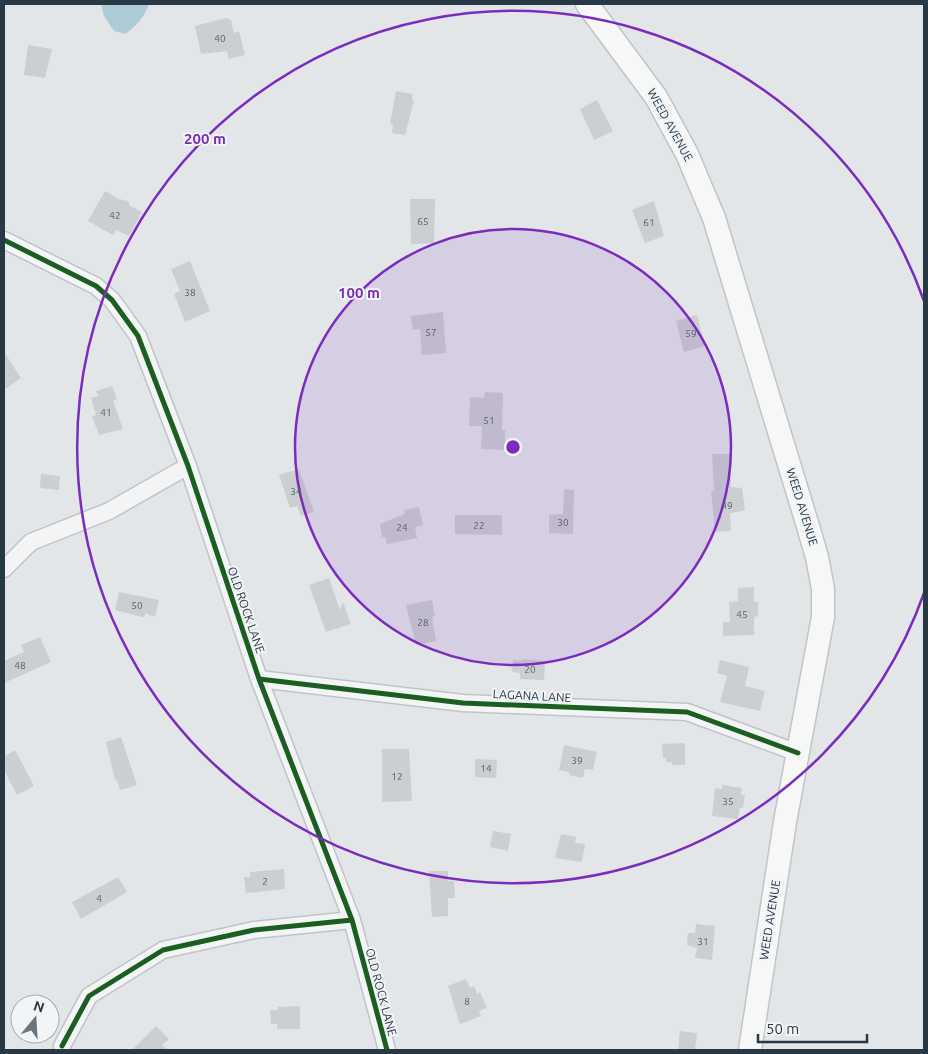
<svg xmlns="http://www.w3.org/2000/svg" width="928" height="1054" font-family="Ubuntu,sans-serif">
<rect width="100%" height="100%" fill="#e3e6e9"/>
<path fill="#afcbd6" d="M 101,4 L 149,4 C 145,16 136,27 125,34 L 114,31 L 104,16 Z"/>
<path fill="#cbcfd1" d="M 226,18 L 231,20 L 234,33 L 239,31 L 245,55 L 229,59 L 227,51 L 201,54 L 195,26 Z
M 28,45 L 52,49 L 45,78 L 24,75 Z
M 396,91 L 413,94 L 412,100 L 414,101 L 405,135 L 392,133 L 393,125 L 390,124 Z
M 597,100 L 613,131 L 594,140 L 580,109 Z
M 105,191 L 119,199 L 128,201 L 130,206 L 142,212 L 129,236 L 116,230 L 113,235 L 88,221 Z
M 410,199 L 435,199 L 434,243 L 411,244 Z
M 654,201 L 664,236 L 645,243 L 632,210 Z
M 190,261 L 210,311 L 185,322 L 174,294 L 180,291 L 171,269 Z
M 443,312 L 446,353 L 422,355 L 420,329 L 413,330 L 411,316 Z
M 697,315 L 705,346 L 684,352 L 676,321 Z
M 4,352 L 21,378 L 4,390 Z
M 112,386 L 117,399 L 113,401 L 123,429 L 99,435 L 92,416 L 96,415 L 91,398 L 98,396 L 96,391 Z
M 485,392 L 503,393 L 502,430 L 505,430 L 505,450 L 481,449 L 482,426 L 469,426 L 470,397 L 484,398 Z
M 712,454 L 730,454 L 731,487 L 742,488 L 745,509 L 743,511 L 730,513 L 731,531 L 715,532 L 711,491 L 714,491 Z
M 299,469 L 314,512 L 301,516 L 297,506 L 290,508 L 279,475 Z
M 41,474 L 60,476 L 59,490 L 40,488 Z
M 564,489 L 574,490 L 573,534 L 549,533 L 549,515 L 563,514 Z
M 419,507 L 423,525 L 415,527 L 417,538 L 387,544 L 385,537 L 382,537 L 380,524 L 405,514 L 404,510 Z
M 455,515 L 502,515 L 502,535 L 455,534 Z
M 329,578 L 340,610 L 343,602 L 351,624 L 326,632 L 309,585 Z
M 754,587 L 754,602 L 758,602 L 758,616 L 754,617 L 754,635 L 723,636 L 723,622 L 730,622 L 729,602 L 738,601 L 738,588 Z
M 119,592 L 159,600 L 155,617 L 145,613 L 145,617 L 142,617 L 115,610 Z
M 432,600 L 435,616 L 432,617 L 436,641 L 416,645 L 406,605 Z
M 40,637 L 51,662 L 4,683 L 4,661 L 24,652 L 21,645 Z
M 521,659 L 545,661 L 544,680 L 520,679 L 520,673 L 512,672 L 513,660 L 521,661 Z
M 720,660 L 749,667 L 745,686 L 765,691 L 760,711 L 720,702 L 727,676 L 717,673 Z
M 121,737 L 137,785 L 120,790 L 117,780 L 115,780 L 106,742 Z
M 685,743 L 685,765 L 672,765 L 672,762 L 666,762 L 666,758 L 663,758 L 662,744 Z
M 564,745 L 597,752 L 593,770 L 585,769 L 583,778 L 569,775 L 569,772 L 559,770 Z
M 382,749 L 409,749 L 412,801 L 382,802 Z
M 15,750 L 34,786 L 17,795 L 4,770 L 4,757 Z
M 475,759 L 497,760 L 496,778 L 475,777 Z
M 722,785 L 742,788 L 741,795 L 745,795 L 743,808 L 740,808 L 738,819 L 712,816 L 715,788 L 722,789 Z
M 493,831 L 511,834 L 508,851 L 490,847 Z
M 561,834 L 576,837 L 575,843 L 585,844 L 582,862 L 555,858 Z
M 284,869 L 285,889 L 246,893 L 244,877 L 250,877 L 250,872 Z
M 429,871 L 448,871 L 448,881 L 454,881 L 455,898 L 448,898 L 448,916 L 432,917 Z
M 118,877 L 127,892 L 81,919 L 72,902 Z
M 696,924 L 715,926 L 712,960 L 695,958 L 697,948 L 687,945 L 688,933 L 695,933 Z
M 466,979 L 470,988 L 474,986 L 477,994 L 480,992 L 487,1008 L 479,1011 L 481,1016 L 460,1024 L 448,986 Z
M 300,1006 L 300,1029 L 277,1029 L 277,1024 L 271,1024 L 270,1010 L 278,1010 L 278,1007 Z
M 156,1026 L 169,1039 L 162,1045 L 168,1050 L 132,1050 Z
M 680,1031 L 697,1033 L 695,1050 L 678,1050 Z"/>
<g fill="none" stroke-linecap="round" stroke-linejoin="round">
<g stroke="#c1c4c7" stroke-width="19">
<path id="street" d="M 4,240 L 96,286 L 112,300 L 138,336 L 188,466 L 259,679 L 352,920 L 387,1050
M 4,569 L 31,542 L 109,511 L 188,466
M 259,679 L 463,703 L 687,712 L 798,753
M 62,1046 L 89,996 L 163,950 L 254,930 L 352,920"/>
</g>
<g stroke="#c1c4c7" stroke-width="25">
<path id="secondary" d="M 587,4 L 656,97 L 687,154 L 700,185 L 714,218 L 807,523 L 817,557 L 823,589 L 823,617 L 785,822 L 750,1050"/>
</g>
<use href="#street" stroke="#f2f4f5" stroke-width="16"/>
<use href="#secondary" stroke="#f6f7f7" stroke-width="22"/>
<g stroke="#f1f5f8" stroke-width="8">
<path id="cycleway" d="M 4,240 L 96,286 L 112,300 L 138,336 L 188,466 L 259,679 L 352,920 L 387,1050
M 259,679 L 463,703 L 687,712 L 798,753
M 62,1046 L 89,996 L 163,950 L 254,930 L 352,920"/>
</g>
<use href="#cycleway" stroke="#1b5e20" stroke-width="5"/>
</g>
<circle cx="513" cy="447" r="218" fill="#7b2cbf" fill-opacity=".12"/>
<g fill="none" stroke="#7b2cbf" stroke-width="2.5">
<circle cx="513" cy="447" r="218"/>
<path d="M924 593A436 436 0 1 1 924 301"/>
</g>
<g text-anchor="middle" stroke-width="4" stroke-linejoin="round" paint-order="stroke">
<g font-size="10" fill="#515f68">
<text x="220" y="42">40</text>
<text x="115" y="219">42</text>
<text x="423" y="225">65</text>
<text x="649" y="226">61</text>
<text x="190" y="296">38</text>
<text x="431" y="336">57</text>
<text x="691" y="337">59</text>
<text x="106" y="416">41</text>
<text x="489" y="424">51</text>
<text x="296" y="495">34</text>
<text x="727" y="509">49</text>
<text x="563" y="526">30</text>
<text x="479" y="529">22</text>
<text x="402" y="531">24</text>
<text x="137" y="609">50</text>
<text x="742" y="618">45</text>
<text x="423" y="626">28</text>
<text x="20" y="669">48</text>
<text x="530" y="673">20</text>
<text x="577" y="764">39</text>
<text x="486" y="772">14</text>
<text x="397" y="780">12</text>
<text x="728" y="805">35</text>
<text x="265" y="885">2</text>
<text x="99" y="902">4</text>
<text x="703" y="945">31</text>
<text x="467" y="1005">8</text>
</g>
<g font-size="12" fill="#273944" stroke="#f1f5f8">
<text transform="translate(670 125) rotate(61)" y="4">WEED AVENUE</text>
<text transform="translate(802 507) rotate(73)" y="4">WEED AVENUE</text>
<text transform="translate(246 610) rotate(71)" y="4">OLD ROCK LANE</text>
<text transform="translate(532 696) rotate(3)" y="4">LAGANA LANE</text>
<text transform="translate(770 920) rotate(-81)" y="4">WEED AVENUE</text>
<text transform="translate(381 992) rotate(75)" y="4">OLD ROCK LANE</text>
</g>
</g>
<circle cx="513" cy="447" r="8" fill="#7b2cbf" stroke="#f1f5f8" stroke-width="2.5"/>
<g font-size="15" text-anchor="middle" font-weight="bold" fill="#7b2cbf" stroke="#f1f5f8" stroke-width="4" stroke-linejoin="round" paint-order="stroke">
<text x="205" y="144">200 m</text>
<text x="359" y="298">100 m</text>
</g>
<rect width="928" height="1054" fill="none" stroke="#273944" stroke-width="10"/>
<g transform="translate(35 1019) rotate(18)"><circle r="24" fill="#f1f5f8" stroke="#a0aab0"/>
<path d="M0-4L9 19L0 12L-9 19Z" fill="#69767e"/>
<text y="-8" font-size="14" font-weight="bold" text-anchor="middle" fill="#273944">N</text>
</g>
<path d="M758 1034v8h109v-8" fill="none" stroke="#273944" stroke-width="2.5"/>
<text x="766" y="1034" font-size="15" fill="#273944" stroke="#f1f5f8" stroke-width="4" paint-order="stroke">50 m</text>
</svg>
